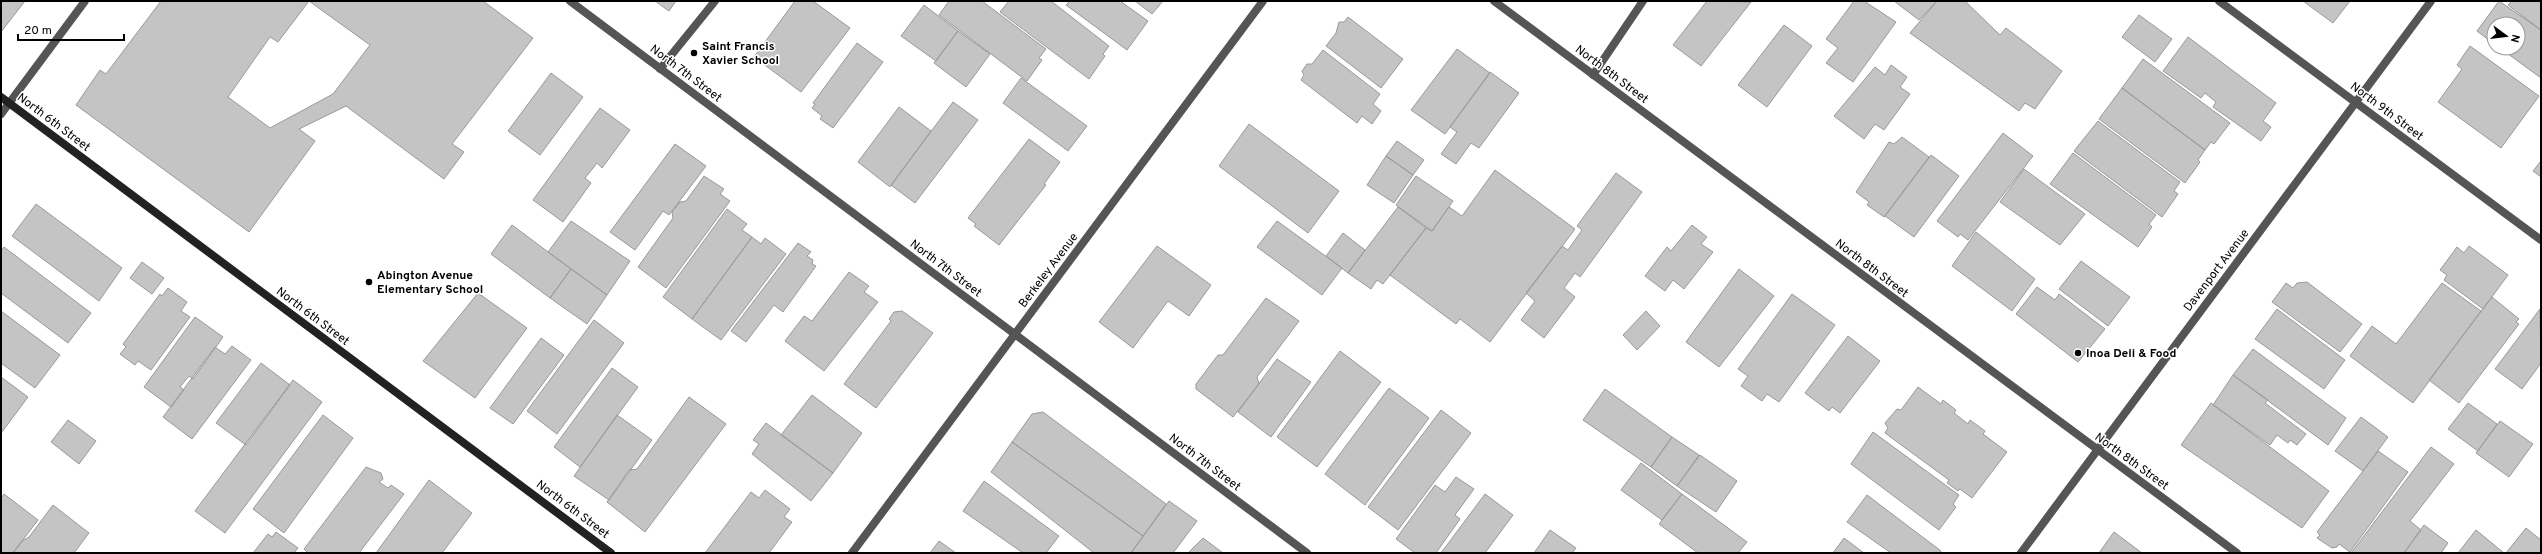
<svg xmlns="http://www.w3.org/2000/svg" width="2542" height="554" font-family="Overpass,sans-serif">
<rect width="100%" height="100%" fill="#fff"/>
<path fill="#c4c4c4" stroke="#999" fill-rule="evenodd" d="M 1,1 L 25,1 L 1,32 Z
M 161,1 L 483,1 L 533,38 L 452,144 L 464,152 L 444,179 L 346,106 L 299,129 L 315,141 L 249,232 L 76,105 L 100,70 L 106,74 ZM 309,1 L 370,45 L 333,94 L 270,128 L 228,97 L 270,37 L 278,42 Z
M 655,1 L 676,1 L 669,11 Z
M 795,1 L 813,1 L 850,28 L 801,92 L 754,57 Z
M 949,1 L 982,1 L 1046,49 L 1039,58 L 1042,60 L 1027,81 L 939,15 Z
M 1009,1 L 1051,1 L 1109,46 L 1103,54 L 1105,56 L 1089,79 L 1000,12 Z
M 1070,1 L 1120,1 L 1148,21 L 1127,50 L 1066,5 Z
M 1135,1 L 1163,1 L 1152,14 Z
M 1707,1 L 1751,2 L 1701,66 L 1673,45 Z
M 1854,1 L 1864,1 L 1896,22 L 1853,82 L 1826,63 L 1838,48 L 1826,39 Z
M 1894,1 L 1937,1 L 1919,20 Z
M 1937,1 L 1965,1 L 2000,35 L 2006,28 L 2062,71 L 2035,109 L 2025,103 L 2019,111 L 1910,33 Z
M 2303,1 L 2350,1 L 2333,23 Z
M 2499,1 L 2541,30 L 2541,78 L 2500,48 L 2518,48 L 2518,24 L 2494,24 L 2494,44 L 2477,31 Z
M 2512,1 L 2541,1 L 2541,30 L 2508,5 Z
M 924,5 L 958,31 L 936,61 L 901,36 Z
M 2139,15 L 2172,39 L 2155,62 L 2122,37 Z
M 1348,17 L 1403,59 L 1381,88 L 1326,46 L 1336,33 L 1339,22 L 1344,22 Z
M 1784,25 L 1812,46 L 1767,107 L 1738,85 Z
M 958,31 L 990,54 L 966,87 L 934,63 Z
M 2188,37 L 2276,103 L 2263,121 L 2271,127 L 2261,141 L 2213,107 L 2216,102 L 2205,93 L 2201,98 L 2163,71 Z
M 857,43 L 883,62 L 833,128 L 820,119 L 822,116 L 812,108 L 815,104 L 813,103 Z
M 2470,46 L 2539,96 L 2501,148 L 2438,102 L 2462,69 L 2457,65 Z
M 1457,49 L 1490,73 L 1445,134 L 1411,110 Z
M 1323,50 L 1380,94 L 1373,104 L 1381,111 L 1372,124 L 1362,116 L 1357,123 L 1301,80 L 1304,75 L 1302,71 L 1307,64 L 1312,64 Z
M 2143,59 L 2230,123 L 2214,144 L 2211,142 L 2205,150 L 2122,88 Z
M 1891,65 L 1907,77 L 1900,87 L 1910,94 L 1884,130 L 1875,124 L 1864,139 L 1834,116 L 1875,67 L 1885,75 Z
M 1490,72 L 1519,93 L 1479,148 L 1471,143 L 1456,164 L 1441,154 L 1457,132 L 1450,127 Z
M 551,73 L 583,97 L 540,155 L 508,131 Z
M 1021,78 L 1087,126 L 1068,151 L 1003,103 Z
M 2122,88 L 2205,150 L 2198,160 L 2200,162 L 2185,183 L 2099,119 Z
M 953,102 L 978,120 L 915,203 L 891,185 Z
M 899,107 L 931,131 L 890,187 L 858,162 Z
M 600,108 L 630,130 L 602,168 L 597,163 L 585,178 L 591,183 L 563,222 L 533,200 Z
M 2098,121 L 2180,182 L 2174,191 L 2178,194 L 2162,217 L 2074,151 Z
M 1249,124 L 1339,191 L 1308,233 L 1219,166 Z
M 2003,133 L 2033,156 L 1968,240 L 1960,234 L 1958,237 L 1937,221 Z
M 1902,137 L 1929,157 L 1884,217 L 1867,205 L 1869,202 L 1856,192 L 1889,142 L 1894,144 Z
M 1029,139 L 1060,162 L 1044,184 L 1046,185 L 999,245 L 974,226 L 976,224 L 968,218 Z
M 1397,141 L 1424,160 L 1413,175 L 1386,156 Z
M 675,144 L 706,166 L 669,215 L 663,211 L 635,250 L 610,232 Z
M 2073,153 L 2156,215 L 2149,224 L 2152,227 L 2138,247 L 2050,184 Z
M 1931,155 L 1959,176 L 1914,237 L 1885,216 Z
M 1386,156 L 1413,175 L 1394,203 L 1367,185 Z
M 2541,161 L 2541,177 L 2533,171 Z
M 2024,169 L 2085,214 L 2060,245 L 2000,202 Z
M 1495,170 L 1575,229 L 1490,342 L 1460,319 L 1456,324 L 1390,275 L 1426,228 L 1432,231 L 1449,207 L 1462,216 Z
M 1616,173 L 1642,192 L 1580,277 L 1575,273 L 1564,288 L 1575,297 L 1544,338 L 1521,320 L 1535,301 L 1526,293 L 1562,246 L 1568,250 L 1582,230 L 1577,226 Z
M 704,176 L 724,189 L 720,194 L 730,201 L 666,288 L 638,267 L 673,218 L 672,212 L 680,202 L 686,201 Z
M 1416,176 L 1453,201 L 1432,231 L 1396,205 Z
M 36,204 L 122,268 L 99,301 L 12,236 Z
M 1398,207 L 1426,228 L 1383,284 L 1377,280 L 1371,289 L 1348,273 Z
M 727,209 L 747,224 L 742,230 L 752,237 L 692,319 L 663,297 Z
M 571,221 L 630,261 L 607,295 L 548,252 Z
M 1277,221 L 1342,268 L 1322,295 L 1257,247 Z
M 512,225 L 571,269 L 550,298 L 491,254 Z
M 1692,225 L 1707,237 L 1701,244 L 1713,252 L 1684,289 L 1673,280 L 1665,291 L 1645,276 L 1667,247 L 1671,251 Z
M 1976,232 L 2035,279 L 2012,311 L 1952,266 Z
M 1343,233 L 1365,250 L 1348,273 L 1326,256 Z
M 752,237 L 761,244 L 765,238 L 786,254 L 721,340 L 692,319 Z
M 798,243 L 811,252 L 807,256 L 813,260 L 812,264 L 816,266 L 783,312 L 774,305 L 746,342 L 731,331 Z
M 1157,246 L 1211,285 L 1189,316 L 1168,301 L 1133,348 L 1099,322 Z
M 2469,246 L 2508,275 L 2483,309 L 2444,280 L 2447,275 L 2440,270 L 2457,247 L 2464,253 Z
M 4,247 L 91,313 L 68,343 L 1,293 L 1,251 Z
M 2081,261 L 2130,297 L 2108,326 L 2059,289 Z
M 142,262 L 164,278 L 152,294 L 130,278 Z
M 571,269 L 607,295 L 587,324 L 550,298 Z
M 1739,269 L 1774,296 L 1719,367 L 1686,342 Z
M 849,272 L 869,286 L 864,292 L 878,302 L 824,371 L 785,341 L 804,316 L 812,321 Z
M 2307,282 L 2362,324 L 2340,352 L 2272,302 L 2286,283 L 2293,288 L 2297,283 Z
M 2442,283 L 2481,311 L 2413,403 L 2350,356 L 2372,326 L 2396,344 Z
M 2037,287 L 2055,300 L 2059,294 L 2105,329 L 2078,362 L 2016,314 Z
M 168,288 L 187,302 L 181,311 L 190,317 L 151,370 L 138,361 L 135,365 L 120,354 L 126,347 L 123,344 L 160,294 L 162,296 Z
M 478,293 L 527,328 L 475,398 L 423,361 Z
M 1792,294 L 1835,325 L 1779,402 L 1767,394 L 1762,401 L 1741,386 L 1748,376 L 1738,369 Z
M 2492,297 L 2519,319 L 2516,322 L 2519,324 L 2459,403 L 2429,380 Z
M 1266,298 L 1299,321 L 1257,377 L 1259,384 L 1233,417 L 1196,389 L 1196,384 L 1218,355 L 1223,355 Z
M 2277,309 L 2345,360 L 2324,389 L 2255,339 Z
M 2540,309 L 2541,363 L 2522,389 L 2495,369 Z
M 1,311 L 60,355 L 35,388 L 1,363 Z
M 902,311 L 933,333 L 876,408 L 844,384 L 891,321 L 889,319 L 894,312 Z
M 1646,311 L 1660,326 L 1637,350 L 1623,335 Z
M 195,317 L 223,337 L 193,379 L 189,376 L 180,387 L 184,390 L 171,407 L 144,387 Z
M 594,320 L 624,343 L 557,434 L 527,411 Z
M 1848,336 L 1880,361 L 1840,413 L 1832,407 L 1829,411 L 1805,393 Z
M 541,338 L 564,355 L 513,424 L 490,408 Z
M 232,346 L 251,360 L 192,439 L 163,417 L 215,347 L 225,354 Z
M 2253,349 L 2346,418 L 2328,445 L 2233,375 Z
M 1340,351 L 1381,382 L 1317,467 L 1277,437 Z
M 1277,359 L 1311,382 L 1271,437 L 1238,412 Z
M 261,363 L 290,385 L 246,445 L 216,423 Z
M 612,368 L 638,387 L 580,467 L 554,447 Z
M 2233,375 L 2268,400 L 2265,403 L 2306,434 L 2297,445 L 2290,440 L 2288,443 L 2277,435 L 2270,445 L 2213,405 Z
M 1,377 L 28,397 L 2,432 L 1,431 Z
M 293,380 L 322,402 L 225,533 L 195,511 Z
M 1918,387 L 1941,404 L 1943,400 L 1956,410 L 1954,413 L 1968,424 L 1970,420 L 1985,431 L 1983,434 L 2007,452 L 1972,498 L 1960,489 L 1958,491 L 1947,483 L 1949,480 L 1885,433 L 1888,428 L 1885,423 L 1897,409 L 1901,410 Z
M 1389,388 L 1429,418 L 1365,505 L 1325,474 Z
M 1605,389 L 1672,437 L 1651,467 L 1583,420 Z
M 812,395 L 862,433 L 833,473 L 781,435 Z
M 689,397 L 726,424 L 645,532 L 607,502 L 629,470 L 637,469 Z
M 2211,403 L 2329,491 L 2302,528 L 2181,445 Z
M 2468,403 L 2497,424 L 2478,451 L 2448,429 Z
M 1441,410 L 1471,433 L 1398,530 L 1368,507 Z
M 1043,412 L 1166,504 L 1143,536 L 1012,442 L 1032,414 Z
M 323,415 L 353,438 L 284,533 L 253,509 Z
M 617,415 L 652,440 L 609,500 L 574,476 Z
M 2361,417 L 2388,437 L 2363,471 L 2335,451 Z
M 68,420 L 96,441 L 79,464 L 51,442 Z
M 2500,421 L 2533,444 L 2509,477 L 2476,453 Z
M 766,423 L 833,473 L 811,501 L 752,454 L 759,444 L 753,440 Z
M 1873,432 L 1959,495 L 1953,504 L 1956,507 L 1939,530 L 1851,464 Z
M 1672,437 L 1699,455 L 1677,486 L 1651,467 Z
M 1012,442 L 1143,536 L 1131,553 L 1094,553 L 991,472 Z
M 2431,447 L 2454,464 L 2410,521 L 2421,530 L 2404,553 L 2351,553 Z
M 2378,451 L 2408,472 L 2350,552 L 2339,544 L 2337,547 L 2332,548 L 2317,538 L 2320,535 L 2317,532 Z
M 1700,455 L 1737,481 L 1716,512 L 1677,486 Z
M 1641,463 L 1682,494 L 1662,520 L 1621,490 Z
M 366,467 L 381,473 L 383,479 L 379,482 L 388,488 L 391,485 L 404,494 L 359,553 L 308,553 L 304,549 Z
M 1456,477 L 1474,489 L 1455,515 L 1460,519 L 1436,553 L 1415,553 L 1396,539 L 1435,485 L 1445,492 Z
M 429,480 L 472,513 L 442,553 L 376,553 Z
M 984,481 L 1059,536 L 1046,553 L 1023,553 L 963,511 Z
M 765,490 L 790,509 L 784,517 L 792,522 L 769,553 L 705,553 L 751,492 L 759,498 Z
M 4,494 L 38,520 L 13,553 L 1,553 L 1,498 Z
M 1485,494 L 1513,515 L 1485,553 L 1441,553 Z
M 1682,494 L 1747,542 L 1738,553 L 1698,553 L 1659,524 Z
M 1867,495 L 1941,551 L 1940,553 L 1891,553 L 1847,522 Z
M 1169,501 L 1197,521 L 1173,553 L 1131,553 Z
M 53,505 L 89,533 L 74,553 L 13,553 L 22,541 L 29,537 Z
M 2424,525 L 2448,543 L 2441,553 L 2404,553 Z
M 2526,528 L 2541,540 L 2541,553 L 2506,553 Z
M 1550,530 L 1576,548 L 1572,553 L 1534,553 Z
M 2476,530 L 2504,553 L 2458,553 Z
M 276,532 L 298,548 L 294,553 L 253,553 L 268,534 L 272,537 Z
M 2114,532 L 2142,553 L 2099,553 Z
M 1203,538 L 1223,553 L 1188,553 Z
M 1844,538 L 1864,553 L 1833,553 Z
M 939,541 L 956,553 L 930,553 Z"/>
<g fill="none" stroke-linecap="round" stroke-linejoin="round">
<path stroke="#555" stroke-width="8" d="M 660,69 L 715,1
M 1593,75 L 1643,1"/>
<path stroke="#555" stroke-width="8" d="M 570,1 L 1307,553
M 1494,1 L 2237,553
M 2219,1 L 2541,240
M 1,114 L 85,1
M 852,553 L 1263,1
M 2021,553 L 2431,1"/>
<path stroke="#222" stroke-width="8" d="M 1,97 L 611,553"/>
</g>
<g fill="#000" stroke="#fff" stroke-width="1.5">
<circle cx="694" cy="53" r="4"/>
<circle cx="369" cy="282" r="4"/>
<circle cx="2078" cy="353" r="4"/>
</g>
<g text-anchor="middle" stroke-width="3" stroke-linejoin="round" paint-order="stroke">
<g font-size="12" font-weight="bold" fill="#000" stroke="#fff" text-anchor="start">
<text x="702" y="50">Saint Francis<tspan x="702" dy="14">Xavier School</tspan></text>
<text x="377" y="279">Abington Avenue<tspan x="377" dy="14">Elementary School</tspan></text>
<text x="2086" y="357">Inoa Deli &amp; Food</text>
</g>
<g font-size="12" fill="#000" stroke="#fff">
<text transform="translate(686 73) rotate(37)" y="4">North 7th Street</text>
<text transform="translate(1612 74) rotate(37)" y="4">North 8th Street</text>
<text transform="translate(2387 111) rotate(37)" y="4">North 9th Street</text>
<text transform="translate(54 122) rotate(37)" y="4">North 6th Street</text>
<text transform="translate(946 268) rotate(37)" y="4">North 7th Street</text>
<text transform="translate(1872 268) rotate(37)" y="4">North 8th Street</text>
<text transform="translate(1048 270) rotate(-53)" y="4">Berkeley Avenue</text>
<text transform="translate(2216 270) rotate(-53)" y="4">Davenport Avenue</text>
<text transform="translate(313 316) rotate(37)" y="4">North 6th Street</text>
<text transform="translate(2132 461) rotate(36)" y="4">North 8th Street</text>
<text transform="translate(1205 462) rotate(37)" y="4">North 7th Street</text>
<text transform="translate(573 509) rotate(37)" y="4">North 6th Street</text>
</g>
</g>
<rect width="2542" height="554" fill="none" stroke="#000000" stroke-width="4"/>
<g transform="translate(2506 36) rotate(105)"><circle r="19" fill="#ffffff" stroke="#999999"/>
<path d="M0-3L7 15L0 10L-7 15Z" fill="#000000"/>
<text y="-6" font-size="11" font-weight="bold" text-anchor="middle" fill="#000000">N</text>
</g>
<path d="M18 34v6h106v-6" fill="none" stroke="#000000" stroke-width="2"/>
<text x="24" y="34" font-size="12" fill="#000000" stroke="#ffffff" stroke-width="3" paint-order="stroke">20 m</text>
</svg>
